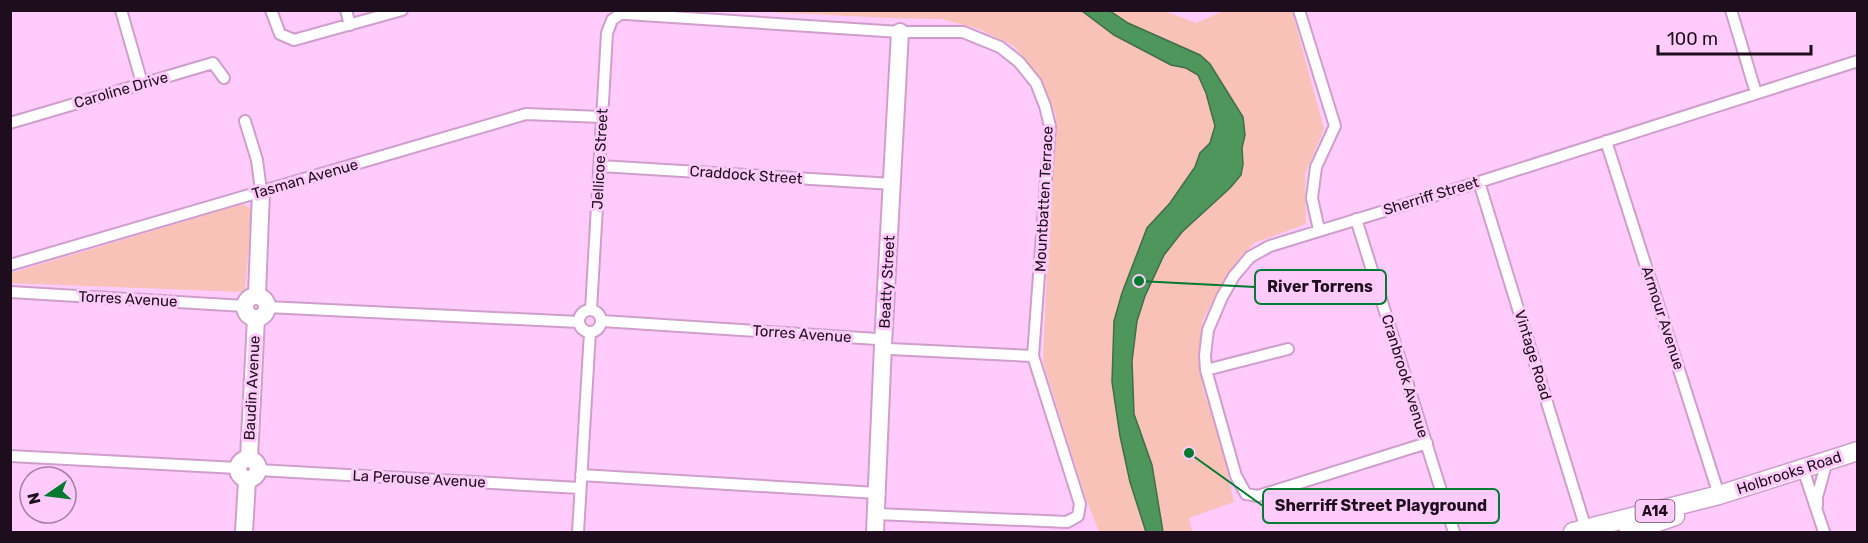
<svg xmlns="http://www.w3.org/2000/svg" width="1868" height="543" font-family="Rubik,sans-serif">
<rect width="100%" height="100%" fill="#fecbfa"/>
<path fill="#f8c2b9" d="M 1162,10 L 1196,23 L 1224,11 L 1292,11 L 1324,129 L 1305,174 L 1306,224 L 1254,243 L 1236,263 L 1220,286 L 1203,320 L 1199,350 L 1203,389 L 1220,441 L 1234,502 L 1189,518 L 1192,532 L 1099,532 L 1085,496 L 1043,362 L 1053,133 L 1056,116 L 1042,80 L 1014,46 L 979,29 L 942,19 L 890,18 L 744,11 Z
M 243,204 L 252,210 L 245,290 L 243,292 L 11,283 L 11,273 Z"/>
<path fill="#4f965d" stroke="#406d4a" stroke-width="1.5" d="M 1082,11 L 1110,11 L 1128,23 L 1200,55 L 1210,64 L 1243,117 L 1245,135 L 1242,148 L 1243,164 L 1241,175 L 1230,188 L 1182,232 L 1164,255 L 1145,296 L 1137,321 L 1132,361 L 1134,414 L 1152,465 L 1163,532 L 1146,532 L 1130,482 L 1120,436 L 1112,382 L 1114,321 L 1122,293 L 1147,228 L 1170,203 L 1195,167 L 1200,153 L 1210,143 L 1215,126 L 1206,93 L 1198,75 L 1186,68 L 1171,65 L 1114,35 Z"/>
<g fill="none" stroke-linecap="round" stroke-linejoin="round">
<g stroke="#cf9ecc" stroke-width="14">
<path id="street" d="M 121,10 L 142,83
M 271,10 L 280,34 L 294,40 L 402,10
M 346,10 L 350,25
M 1299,10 L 1335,126 L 1316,167 L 1312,198 L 1319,230
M 1731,10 L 1756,93
M 612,20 L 620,14 L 626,14 L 900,32 L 963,32 L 1000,47 L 1019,62 L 1036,83 L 1045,106 L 1050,126 L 1033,356 L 1080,504 L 1078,516 L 1067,522 L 876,514
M 245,121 L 257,160 L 261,191
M 10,123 L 213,63 L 224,78
M 1606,141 L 1719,495
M 600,166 L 893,184
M 1479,182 L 1586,529
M 1356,219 L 1454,532
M 10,265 L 526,114 L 602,117
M 10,292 L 245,306
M 267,307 L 579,322
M579 321a11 11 0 1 1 22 0a11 11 0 1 1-22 0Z
M 591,310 L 607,33 L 612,20
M 602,321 L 877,339 L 890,349 L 1033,356
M 1206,370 L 1288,349
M 1427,443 L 1258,496 L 1246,494 L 1236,476 L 1206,370 L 1205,355 L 1208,330 L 1222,297 L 1234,276 L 1250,257 L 1270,246 L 1479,182 L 1858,61
M 10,456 L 237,468
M 1803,469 L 1824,532
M 258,470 L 580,488
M 581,475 L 877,493
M 1817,506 L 1817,497 L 1827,461
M 578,532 L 590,332"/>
</g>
<g stroke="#cf9ecc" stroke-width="20">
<path id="secondary" d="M 257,295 L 261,191
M245 307a11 11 0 1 1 22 0a11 11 0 1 1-22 0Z
M 249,458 L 256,318
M238 469a10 10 0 1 1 20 0a10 10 0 1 1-20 0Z
M 244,532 L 247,480
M 875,532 L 883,345 L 900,32"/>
</g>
<g stroke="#cf9ecc" stroke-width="21">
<path id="primary" d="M 1573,532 L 1719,495 L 1858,451
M 1629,532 L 1675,516"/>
</g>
<use href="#street" stroke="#fff" stroke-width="10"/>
<use href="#secondary" stroke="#fff" stroke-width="16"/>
<use href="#primary" stroke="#fff" stroke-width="18"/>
</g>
<g text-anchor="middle" stroke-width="6" stroke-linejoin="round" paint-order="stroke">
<rect fill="#fecbfa" stroke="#61465f" stroke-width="1.5" x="1635.5" y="500" width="39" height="22" rx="4.5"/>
<g font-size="14" font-weight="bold" fill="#1e0d1d">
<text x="1655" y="516">A14</text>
</g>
<g font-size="15" fill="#1e0d1d" stroke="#fecbfa">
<text transform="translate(121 90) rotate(-16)" y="5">Caroline Drive</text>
<text transform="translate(600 159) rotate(-87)" y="5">Jellicoe Street</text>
<text transform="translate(746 175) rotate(4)" y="5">Craddock Street</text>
<text transform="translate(305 179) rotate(-16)" y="5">Tasman Avenue</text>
<text transform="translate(1431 196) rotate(-17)" y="5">Sherriff Street</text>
<text transform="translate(1044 199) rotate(-87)" y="5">Mountbatten Terrace</text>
<text transform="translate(887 282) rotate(-87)" y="5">Beatty Street</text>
<text transform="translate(128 299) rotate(3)" y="5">Torres Avenue</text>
<text transform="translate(1663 318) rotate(72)" y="5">Armour Avenue</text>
<text transform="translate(802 334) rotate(4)" y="5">Torres Avenue</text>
<text transform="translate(1533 355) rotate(73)" y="5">Vintage Road</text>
<text transform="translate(1405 376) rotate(73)" y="5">Cranbrook Avenue</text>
<text transform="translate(252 388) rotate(-87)" y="5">Baudin Avenue</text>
<text transform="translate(1789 473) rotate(-18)" y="5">Holbrooks Road</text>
<text transform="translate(419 479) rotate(3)" y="5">La Perouse Avenue</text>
</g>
</g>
<path fill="none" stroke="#007a31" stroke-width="2" d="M1139 281L1255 287M1189 453L1263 506"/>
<g fill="#007a31" stroke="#fecbfa" stroke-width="2">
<circle cx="1139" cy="281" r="6"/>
<circle cx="1189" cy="453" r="6"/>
</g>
<g fill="#fecbfa" stroke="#007a31" stroke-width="2">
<rect x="1255" y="270" width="131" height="34" rx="6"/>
<rect x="1263" y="489" width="236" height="34" rx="6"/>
</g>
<g font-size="16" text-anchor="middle" font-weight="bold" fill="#1e0d1d">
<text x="1320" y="292">River Torrens</text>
<text x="1381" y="511">Sherriff Street Playground</text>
</g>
<rect width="1868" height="543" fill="none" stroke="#1e0d1d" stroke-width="24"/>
<g transform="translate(48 495) rotate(256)"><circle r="28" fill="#fecbfa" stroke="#a47fa2" stroke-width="1.5"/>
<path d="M0-4.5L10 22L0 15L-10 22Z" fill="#007a31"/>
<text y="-9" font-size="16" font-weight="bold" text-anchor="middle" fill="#1e0d1d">N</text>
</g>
<path d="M1658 45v9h153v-9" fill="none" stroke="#1e0d1d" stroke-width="3"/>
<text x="1667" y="45" font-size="18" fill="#1e0d1d" stroke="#fecbfa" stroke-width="4.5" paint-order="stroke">100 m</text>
</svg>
